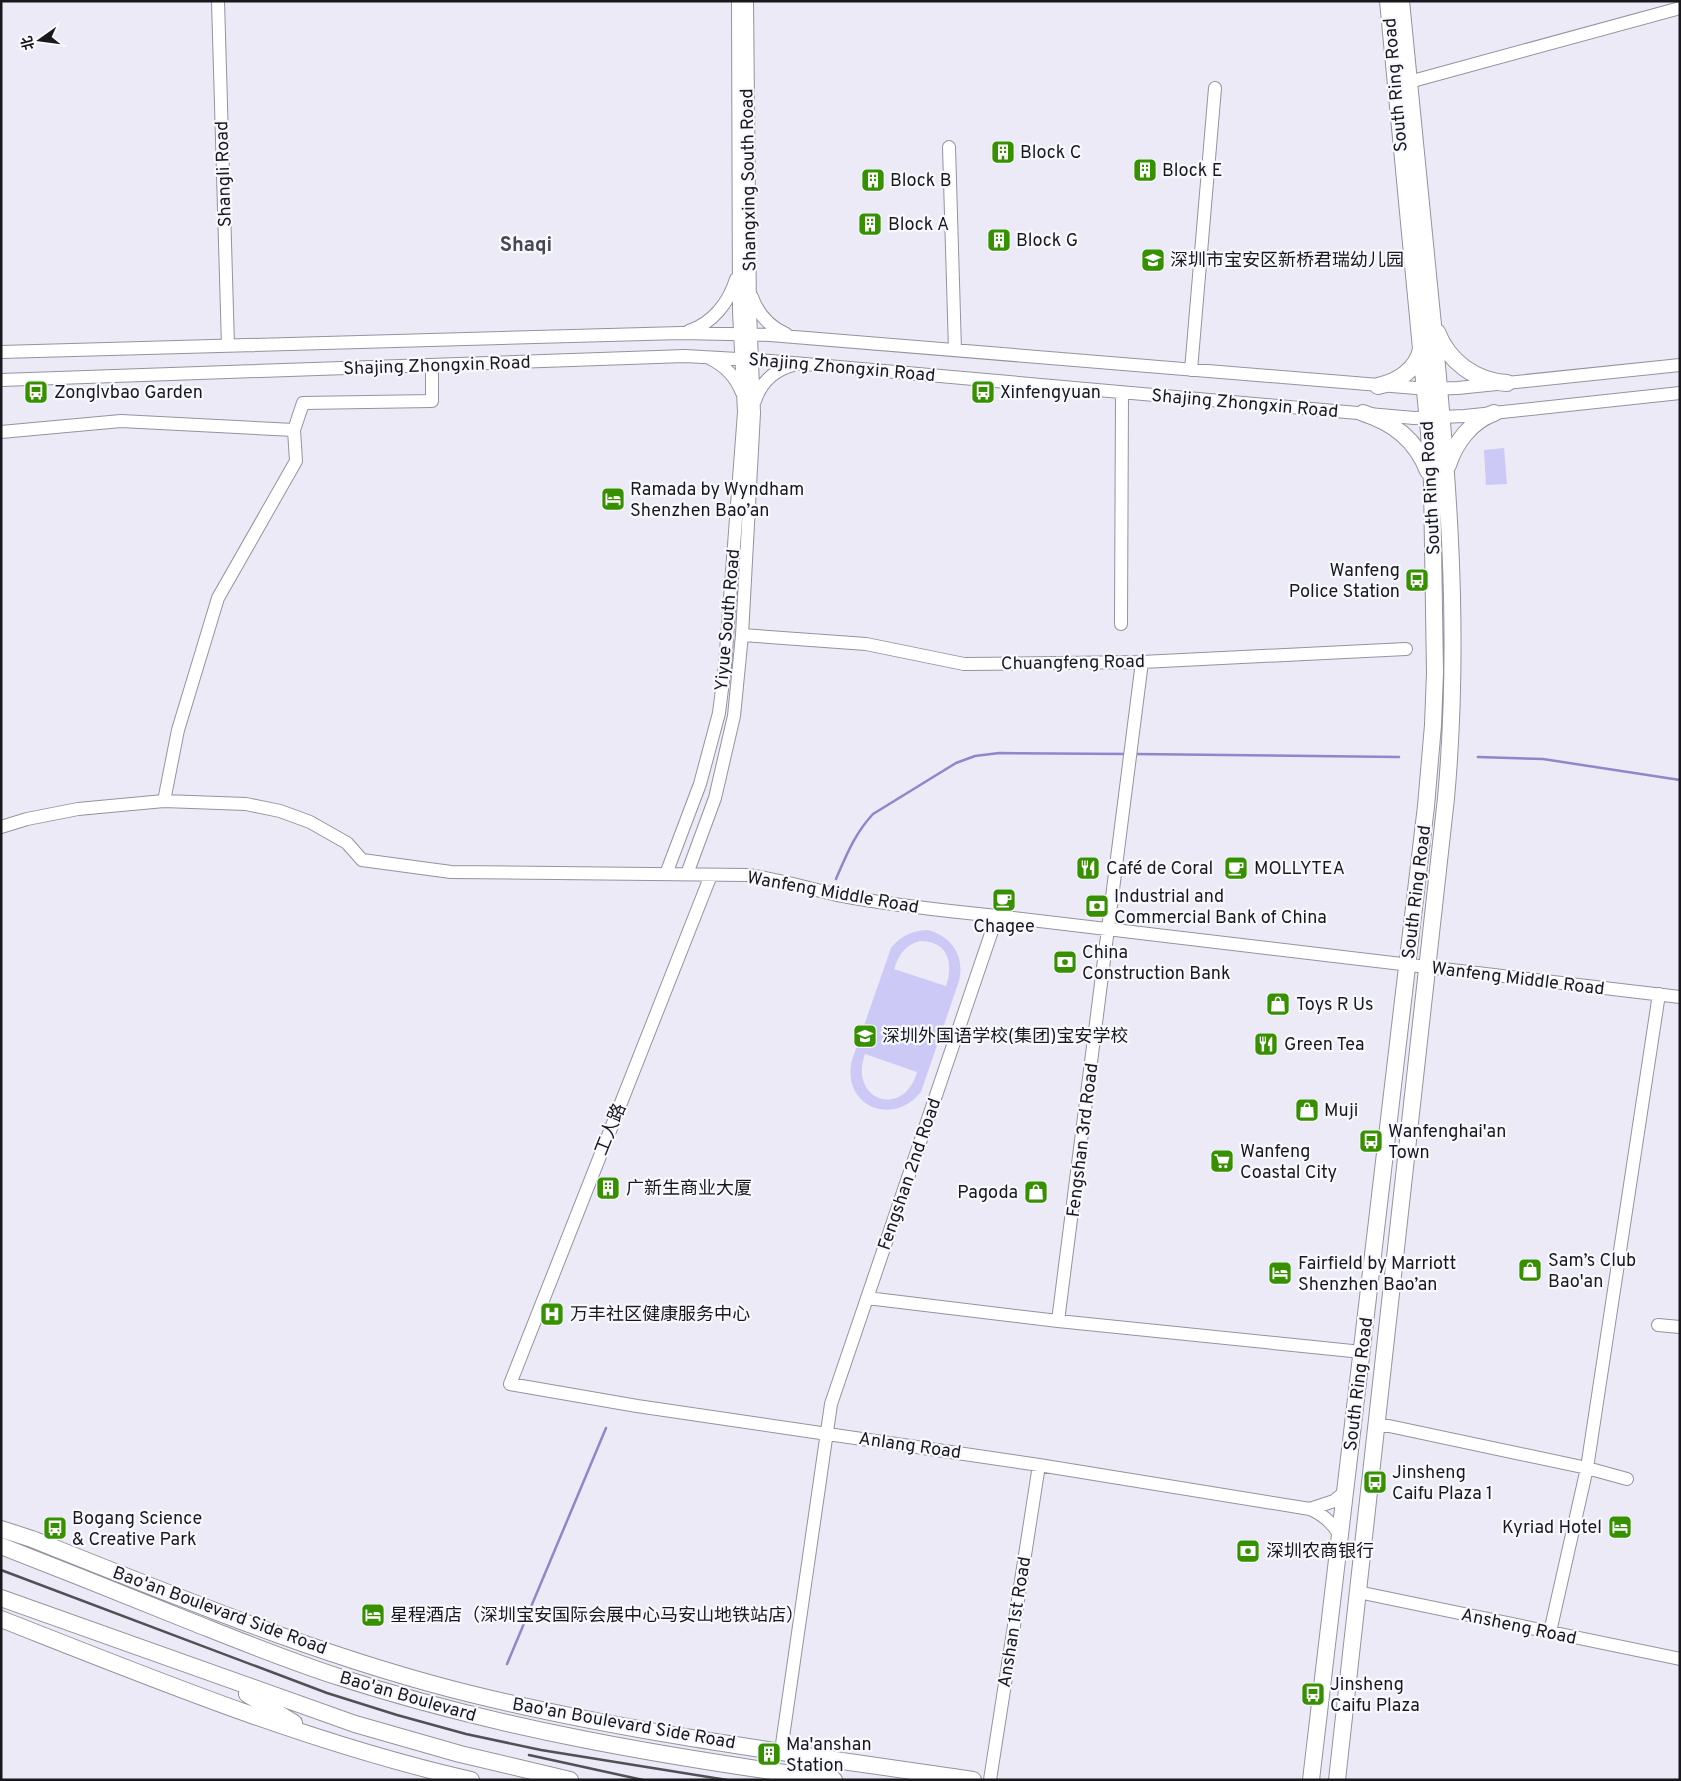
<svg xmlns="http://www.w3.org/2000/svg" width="1681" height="1781" font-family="Overpass,'Noto Sans SC',sans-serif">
<rect width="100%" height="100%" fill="#ebeaf6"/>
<path fill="#ccc9f7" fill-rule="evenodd" d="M 1504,448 L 1507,484 L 1486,485 L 1484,450 Z
M 927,930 C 952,936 965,956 959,981 L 921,1092 C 892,1128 841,1105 852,1060 L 891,948 C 901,936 911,931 927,930 ZM 920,941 C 948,941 954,963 946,986 L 894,969 C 899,954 905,945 920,941 ZM 865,1054 L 917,1072 C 904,1119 848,1101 865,1054 Z"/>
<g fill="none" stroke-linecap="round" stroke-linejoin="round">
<path stroke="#8e87c9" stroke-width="2.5" d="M 1135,754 L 1399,757
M 1478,757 L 1543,759 L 1680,780
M 836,879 C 846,856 855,833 873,814 L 956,763 L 975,756 L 999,753 L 1127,754
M 507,1664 L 606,1428"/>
<g stroke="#94939e" stroke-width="14">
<path id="minor" d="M 218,1 L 228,346
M 1409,82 L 1680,8
M 949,147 L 955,350
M 752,297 C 758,314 770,327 786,334
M 689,331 C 713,323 729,302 736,279
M 1,352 L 681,333 L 770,335 L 1428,389 L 1458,388 L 1680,365
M 709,358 C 724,365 736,377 742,393
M 1191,370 L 1215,88
M 1,380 L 685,356 L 771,361 L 1414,418 L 1465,416 L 1680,393
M 755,401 C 761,382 775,370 793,365
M 1,432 L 121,421 L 294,430
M 1121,624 L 1122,392
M 742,635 L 866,644 L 964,664 L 1142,662 L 1406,649
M 164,801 L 178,730 L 218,598 L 296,461 L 294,430 L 303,403 L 432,401 L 432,365
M 1,827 L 27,819 L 78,809 L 164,801 L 246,804 L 280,811 L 310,822 L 347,843 L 362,860 L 451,872 L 747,875 C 781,879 815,891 848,897 C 898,906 947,911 997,916 L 1680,997
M 666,874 L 700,784 L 719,713 L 725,665 L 744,412 L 739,311 L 738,1
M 687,874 L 715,798 L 734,716 L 742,635 L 754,413 L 750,311 L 747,1
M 711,875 L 510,1384 L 637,1406 L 1039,1465 L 1310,1509 C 1324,1515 1333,1523 1340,1536
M 867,1298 L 1058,1321 L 1362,1352
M 1058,1321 L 1142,662
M 1658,1325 L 1680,1327
M 1376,1426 L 1389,1426 L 1587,1468 L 1627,1479
M 1310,1509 L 1334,1501 L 1345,1492
M 1358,1592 L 1680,1659
M 1550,1632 L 1587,1468 L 1659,994
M 781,1751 L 831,1404 L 997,916
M 990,1780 L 1039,1465"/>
</g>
<g stroke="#94939e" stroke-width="18">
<path id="major" d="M 1437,332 C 1449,362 1475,381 1507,383
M 1378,386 C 1397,382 1417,370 1421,349
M 1363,413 C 1394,423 1416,440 1428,471
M 1448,465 C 1455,443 1471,421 1494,413
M 1,1529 L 32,1539 C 176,1596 323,1658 475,1695 C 639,1735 806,1755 973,1780
M 1,1546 C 65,1571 128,1596 192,1622 C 240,1641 289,1661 339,1677 C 499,1729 667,1757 834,1780
M 1,1598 L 355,1724 L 460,1754 L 570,1780
M 1,1619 C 156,1680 309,1743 471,1780
M 247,1694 L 294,1723
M 1311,1780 L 1426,806 L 1433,725 L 1435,672 L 1432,484 L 1429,433 L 1388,1
M 1337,1780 L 1446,798 C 1461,633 1448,470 1431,305 C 1421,204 1411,103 1401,1"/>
</g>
<use href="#minor" stroke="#fff" stroke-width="12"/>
<use href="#major" stroke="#fff" stroke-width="16"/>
<path stroke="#515057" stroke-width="2.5" d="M 1,1570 L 327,1693 L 397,1715 L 466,1734 L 541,1750 L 727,1780
M 529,1755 L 643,1780"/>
</g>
<defs>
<g id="building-square" transform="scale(1.25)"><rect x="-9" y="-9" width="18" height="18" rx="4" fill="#369000" stroke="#f8f8ff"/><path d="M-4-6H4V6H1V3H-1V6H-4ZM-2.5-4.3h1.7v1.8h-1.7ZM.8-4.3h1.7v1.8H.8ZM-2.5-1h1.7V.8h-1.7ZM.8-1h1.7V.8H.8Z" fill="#fff"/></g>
<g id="school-square" transform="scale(1.25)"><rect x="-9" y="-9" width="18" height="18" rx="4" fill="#369000" stroke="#f8f8ff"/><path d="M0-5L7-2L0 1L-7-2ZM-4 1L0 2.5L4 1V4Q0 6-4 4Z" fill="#fff"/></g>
<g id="bus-square" transform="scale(1.25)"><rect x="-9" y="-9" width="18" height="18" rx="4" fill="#369000" stroke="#f8f8ff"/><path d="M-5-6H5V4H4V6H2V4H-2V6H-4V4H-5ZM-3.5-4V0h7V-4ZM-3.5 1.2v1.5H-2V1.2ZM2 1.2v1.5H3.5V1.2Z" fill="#fff"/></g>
<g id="hotel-square" transform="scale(1.25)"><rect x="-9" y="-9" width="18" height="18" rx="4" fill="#369000" stroke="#f8f8ff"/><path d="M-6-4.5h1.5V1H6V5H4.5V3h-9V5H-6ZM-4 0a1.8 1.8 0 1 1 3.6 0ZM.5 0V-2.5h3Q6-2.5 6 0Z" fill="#fff"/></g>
<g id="restaurant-square" transform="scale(1.25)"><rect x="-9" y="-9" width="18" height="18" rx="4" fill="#369000" stroke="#f8f8ff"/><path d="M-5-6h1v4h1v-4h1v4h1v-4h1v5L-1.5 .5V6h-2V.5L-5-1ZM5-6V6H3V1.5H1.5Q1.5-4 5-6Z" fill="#fff"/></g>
<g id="cafe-square" transform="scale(1.25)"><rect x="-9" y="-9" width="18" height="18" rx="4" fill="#369000" stroke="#f8f8ff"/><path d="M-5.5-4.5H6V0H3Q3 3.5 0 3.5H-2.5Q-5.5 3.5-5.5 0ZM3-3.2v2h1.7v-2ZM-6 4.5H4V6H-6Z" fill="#fff"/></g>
<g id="bank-square" transform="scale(1.25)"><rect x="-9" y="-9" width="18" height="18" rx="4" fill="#369000" stroke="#f8f8ff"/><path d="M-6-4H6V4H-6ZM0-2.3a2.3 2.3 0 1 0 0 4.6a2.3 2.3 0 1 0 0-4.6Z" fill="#fff"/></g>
<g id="shop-square" transform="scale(1.25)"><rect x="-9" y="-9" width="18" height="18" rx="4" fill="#369000" stroke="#f8f8ff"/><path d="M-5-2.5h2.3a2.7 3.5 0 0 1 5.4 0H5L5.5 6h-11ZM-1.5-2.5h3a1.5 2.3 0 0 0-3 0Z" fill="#fff"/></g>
<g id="supermarket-square" transform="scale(1.25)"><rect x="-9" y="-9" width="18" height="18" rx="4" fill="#369000" stroke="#f8f8ff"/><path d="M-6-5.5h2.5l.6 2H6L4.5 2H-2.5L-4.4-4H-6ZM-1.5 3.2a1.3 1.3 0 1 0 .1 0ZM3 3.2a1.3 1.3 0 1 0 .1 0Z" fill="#fff"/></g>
<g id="hospital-square" transform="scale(1.25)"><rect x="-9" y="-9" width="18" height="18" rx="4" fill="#369000" stroke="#f8f8ff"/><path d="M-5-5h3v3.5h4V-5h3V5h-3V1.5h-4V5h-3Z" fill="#fff"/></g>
</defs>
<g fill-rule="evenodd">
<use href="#building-square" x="1003" y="152"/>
<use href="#building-square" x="1145" y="170"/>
<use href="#building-square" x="873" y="180"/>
<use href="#building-square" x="870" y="224"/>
<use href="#building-square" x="999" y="240"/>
<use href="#school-square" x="1153" y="260"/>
<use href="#bus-square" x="36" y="392"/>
<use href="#bus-square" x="983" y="392"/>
<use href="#hotel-square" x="613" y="499"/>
<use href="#bus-square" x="1417" y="580"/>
<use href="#restaurant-square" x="1088" y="868"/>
<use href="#cafe-square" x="1236" y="868"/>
<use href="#cafe-square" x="1004" y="900"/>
<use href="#bank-square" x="1097" y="906"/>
<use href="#bank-square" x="1065" y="962"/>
<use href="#shop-square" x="1278" y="1004"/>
<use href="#school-square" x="865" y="1036"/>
<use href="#restaurant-square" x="1266" y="1044"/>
<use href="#shop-square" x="1307" y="1110"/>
<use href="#bus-square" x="1371" y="1141"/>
<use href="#supermarket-square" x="1222" y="1161"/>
<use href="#building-square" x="608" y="1188"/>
<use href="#shop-square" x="1036" y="1192"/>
<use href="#shop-square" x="1530" y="1270"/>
<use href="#hotel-square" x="1280" y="1273"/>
<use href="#hospital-square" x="552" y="1314"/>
<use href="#bus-square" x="1375" y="1482"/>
<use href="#hotel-square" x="1620" y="1527"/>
<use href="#bus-square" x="55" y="1528"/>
<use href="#bank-square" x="1248" y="1551"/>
<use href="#hotel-square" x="373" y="1615"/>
<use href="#bus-square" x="1313" y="1694"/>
<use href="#building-square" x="769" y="1754"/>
</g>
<g text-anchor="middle" stroke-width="4.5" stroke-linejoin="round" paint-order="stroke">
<g font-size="18" fill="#19191d" stroke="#f8f8ff">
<text transform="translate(1395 85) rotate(-95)" y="6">South Ring Road</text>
<text transform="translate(223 174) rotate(-92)" y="6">Shangli Road</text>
<text transform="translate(748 180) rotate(-91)" y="6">Shangxing South Road</text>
<text transform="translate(437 365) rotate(-2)" y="6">Shajing Zhongxin Road</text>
<text transform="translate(842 367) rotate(5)" y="6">Shajing Zhongxin Road</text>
<text transform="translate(1245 403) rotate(5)" y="6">Shajing Zhongxin Road</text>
<text transform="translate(1430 488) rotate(-93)" y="6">South Ring Road</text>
<text transform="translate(727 620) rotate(-85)" y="6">Yiyue South Road</text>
<text transform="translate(1073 662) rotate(-1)" y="6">Chuangfeng Road</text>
<text transform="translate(833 892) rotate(10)" y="6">Wanfeng Middle Road</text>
<text transform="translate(1416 892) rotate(-83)" y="6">South Ring Road</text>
<text transform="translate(1518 978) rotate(7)" y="6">Wanfeng Middle Road</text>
<text transform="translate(610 1129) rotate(-68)" y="6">工人路</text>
<text transform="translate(1082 1140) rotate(-83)" y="6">Fengshan 3rd Road</text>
<text transform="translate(909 1174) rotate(-71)" y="6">Fengshan 2nd Road</text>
<text transform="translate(1358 1384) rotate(-83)" y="6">South Ring Road</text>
<text transform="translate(910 1445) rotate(8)" y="6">Anlang Road</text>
<text transform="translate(220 1610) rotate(20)" y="6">Bao'an Boulevard Side Road</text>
<text transform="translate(1014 1622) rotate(-81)" y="6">Anshan 1st Road</text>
<text transform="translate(1519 1626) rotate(12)" y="6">Ansheng Road</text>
<text transform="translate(408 1696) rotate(16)" y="6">Bao'an Boulevard</text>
<text transform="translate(624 1723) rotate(10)" y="6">Bao'an Boulevard Side Road</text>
</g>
<g font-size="18" fill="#19191d" stroke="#f8f8ff" text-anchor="start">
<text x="1020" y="158">Block C</text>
<text x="1162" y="176">Block E</text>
<text x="890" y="186">Block B</text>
<text x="888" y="230">Block A</text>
<text x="1016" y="246">Block G</text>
<text x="1170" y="266">深圳市宝安区新桥君瑞幼儿园</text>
<text x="54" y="398">Zonglvbao Garden</text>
<text x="1000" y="398">Xinfengyuan</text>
<text x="630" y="495">Ramada by Wyndham<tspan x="630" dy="21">Shenzhen Bao’an</tspan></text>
<text x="1400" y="576" text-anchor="end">Wanfeng<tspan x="1400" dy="21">Police Station</tspan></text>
<text x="1106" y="874">Café de Coral</text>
<text x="1254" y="874">MOLLYTEA</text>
<text x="1114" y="902">Industrial and<tspan x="1114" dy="21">Commercial Bank of China</tspan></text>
<text x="1004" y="932" text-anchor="middle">Chagee</text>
<text x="1082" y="958">China<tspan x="1082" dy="21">Construction Bank</tspan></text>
<text x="1296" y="1010">Toys R Us</text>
<text x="882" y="1042">深圳外国语学校(集团)宝安学校</text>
<text x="1284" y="1050">Green Tea</text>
<text x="1324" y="1116">Muji</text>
<text x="1388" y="1137">Wanfenghai'an<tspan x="1388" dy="21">Town</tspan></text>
<text x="1240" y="1157">Wanfeng<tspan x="1240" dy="21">Coastal City</tspan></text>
<text x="626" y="1194">广新生商业大厦</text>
<text x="1018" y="1198" text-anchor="end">Pagoda</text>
<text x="1548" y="1266">Sam’s Club<tspan x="1548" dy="21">Bao'an</tspan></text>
<text x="1298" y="1269">Fairfield by Marriott<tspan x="1298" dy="21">Shenzhen Bao’an</tspan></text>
<text x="570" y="1320">万丰社区健康服务中心</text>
<text x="1392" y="1478">Jinsheng<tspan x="1392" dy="21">Caifu Plaza 1</tspan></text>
<text x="72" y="1524">Bogang Science<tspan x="72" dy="21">&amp; Creative Park</tspan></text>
<text x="1602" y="1533" text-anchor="end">Kyriad Hotel</text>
<text x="1266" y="1557">深圳农商银行</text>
<text x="390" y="1621">星程酒店（深圳宝安国际会展中心马安山地铁站店）</text>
<text x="1330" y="1690">Jinsheng<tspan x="1330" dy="21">Caifu Plaza</tspan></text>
<text x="786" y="1750">Ma'anshan<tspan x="786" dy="21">Station</tspan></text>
</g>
<g font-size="20" font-weight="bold" fill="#484851" stroke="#f8f8ff">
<text x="526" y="251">Shaqi</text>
</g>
</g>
<rect width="1681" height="1781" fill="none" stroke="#19191d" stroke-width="5"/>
<g transform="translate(40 40) rotate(256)" stroke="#f8f8ff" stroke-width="4" paint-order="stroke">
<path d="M0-4L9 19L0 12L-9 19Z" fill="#19191d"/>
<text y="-8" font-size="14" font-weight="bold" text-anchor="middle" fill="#19191d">北</text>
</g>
</svg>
